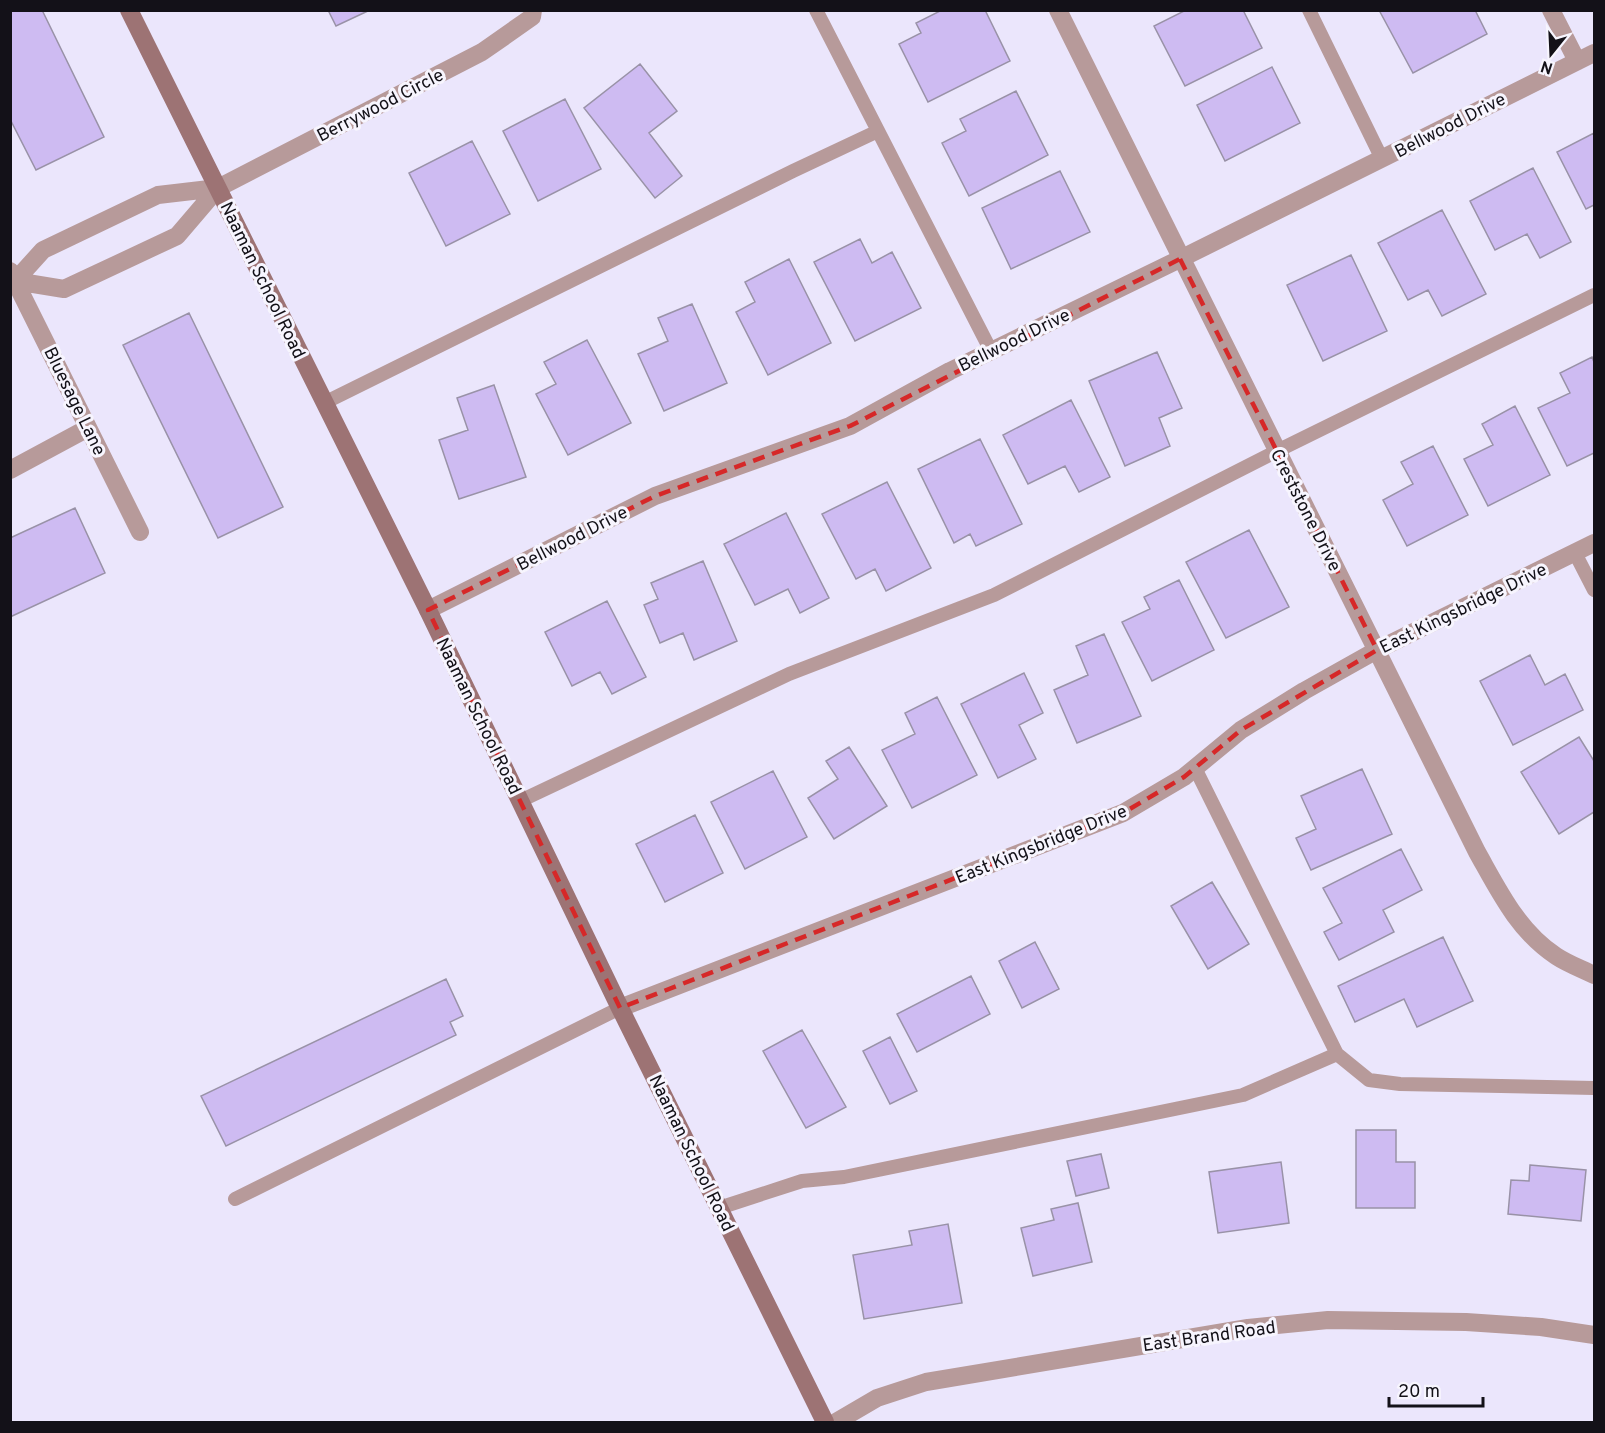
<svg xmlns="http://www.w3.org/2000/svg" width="1605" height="1433" font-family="Overpass,sans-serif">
<rect width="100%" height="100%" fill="#ebe6fc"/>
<path fill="#cebbf2" stroke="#9992a7" stroke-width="1.5" d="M 10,10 L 42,10 L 104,137 L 36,170 L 10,119 Z
M 328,10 L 370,10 L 336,26 Z
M 942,10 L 985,10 L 1010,61 L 928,102 L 899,44 L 921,33 L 916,23 Z
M 1186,10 L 1243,10 L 1262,48 L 1185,86 L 1154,26 Z
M 1379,10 L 1475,10 L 1487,34 L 1413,73 Z
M 640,64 L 677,111 L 649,133 L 682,176 L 655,198 L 584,108 Z
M 1272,67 L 1300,123 L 1225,161 L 1197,105 Z
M 1016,91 L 1048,155 L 969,196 L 942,143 L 966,131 L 960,119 Z
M 565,99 L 601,169 L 538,201 L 503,131 Z
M 1594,133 L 1594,205 L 1586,209 L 1557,152 Z
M 472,141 L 510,214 L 446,246 L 409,173 Z
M 1533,168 L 1571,242 L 1540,258 L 1527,234 L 1495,250 L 1470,201 Z
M 1060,171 L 1090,232 L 1011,269 L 982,208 Z
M 1442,210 L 1486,294 L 1442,316 L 1428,290 L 1408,300 L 1378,243 Z
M 860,239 L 872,263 L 892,252 L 921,308 L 855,341 L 814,262 Z
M 1351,255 L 1387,331 L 1323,361 L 1287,285 Z
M 789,259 L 831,343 L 768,375 L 736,312 L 755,302 L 745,282 Z
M 692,304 L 727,383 L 664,411 L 638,354 L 668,341 L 658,318 Z
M 189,313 L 283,507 L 218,538 L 123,345 Z
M 587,340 L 631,423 L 568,455 L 536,394 L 556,384 L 544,362 Z
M 1157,352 L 1182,408 L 1159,418 L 1170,446 L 1125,466 L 1089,381 Z
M 1592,357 L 1594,362 L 1594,453 L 1567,466 L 1538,408 L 1570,393 L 1560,373 Z
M 494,385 L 526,477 L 459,499 L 439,440 L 468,430 L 457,398 Z
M 1071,400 L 1110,477 L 1079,492 L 1065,466 L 1028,484 L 1003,435 Z
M 1515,406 L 1550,475 L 1488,506 L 1464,459 L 1493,445 L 1482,424 Z
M 980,439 L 1022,524 L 976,546 L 970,534 L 954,543 L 918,469 Z
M 1433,446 L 1468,515 L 1407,546 L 1383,500 L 1413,484 L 1401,462 Z
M 887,482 L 931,568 L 886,591 L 875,569 L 856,579 L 822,514 Z
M 75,508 L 105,573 L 10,617 L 10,538 Z
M 786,513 L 829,598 L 800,613 L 788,589 L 755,605 L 724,544 Z
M 1249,530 L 1289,607 L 1226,638 L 1186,562 Z
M 703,561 L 737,641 L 694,660 L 683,633 L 660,643 L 644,605 L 658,599 L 651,583 Z
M 1179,580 L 1214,650 L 1152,681 L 1122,622 L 1150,609 L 1144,597 Z
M 607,601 L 646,677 L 612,694 L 600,672 L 572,686 L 545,632 Z
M 1104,634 L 1141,716 L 1077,743 L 1054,690 L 1088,675 L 1076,646 Z
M 1530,655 L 1545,685 L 1565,674 L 1583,710 L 1513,745 L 1480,681 Z
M 1024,673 L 1043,713 L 1019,725 L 1036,759 L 998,778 L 961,704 Z
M 937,697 L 977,775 L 912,808 L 882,750 L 915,734 L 905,713 Z
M 1579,737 L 1594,761 L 1594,812 L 1559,834 L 1521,772 Z
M 849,747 L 887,806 L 834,839 L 808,798 L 838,779 L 826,761 Z
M 1362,769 L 1392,834 L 1311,870 L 1296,838 L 1316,829 L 1301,796 Z
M 773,771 L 807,837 L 745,869 L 711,802 Z
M 695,815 L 723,873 L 665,902 L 636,844 Z
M 1401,849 L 1422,890 L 1383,910 L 1394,932 L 1339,960 L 1324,932 L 1342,923 L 1323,888 Z
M 1212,882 L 1249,944 L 1208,969 L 1171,906 Z
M 1443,937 L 1473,1001 L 1417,1027 L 1404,999 L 1355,1022 L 1338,986 Z
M 1035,942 L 1059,989 L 1022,1008 L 999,961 Z
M 971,976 L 990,1014 L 917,1052 L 897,1014 Z
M 446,979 L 463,1016 L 450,1022 L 456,1035 L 226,1146 L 201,1096 Z
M 802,1030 L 846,1107 L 806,1128 L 763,1051 Z
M 890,1037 L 917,1091 L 890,1104 L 863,1051 Z
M 1356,1130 L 1396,1130 L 1396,1162 L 1415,1162 L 1415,1208 L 1356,1208 Z
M 1101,1154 L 1109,1188 L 1076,1196 L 1067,1161 Z
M 1281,1162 L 1289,1223 L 1218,1233 L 1209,1172 Z
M 1530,1165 L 1586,1170 L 1581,1221 L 1508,1214 L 1511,1180 L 1529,1181 Z
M 1078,1203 L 1092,1262 L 1033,1276 L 1021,1228 L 1054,1220 L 1051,1209 Z
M 948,1224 L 962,1303 L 864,1319 L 853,1255 L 912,1245 L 909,1231 Z"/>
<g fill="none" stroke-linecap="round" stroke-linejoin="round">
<path stroke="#b79a9a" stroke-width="14" d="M 816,10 L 991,351
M 1309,10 L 1382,159
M 324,403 L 793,171 L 878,131
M 1575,553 L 1594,590
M 1195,768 L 1337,1054 L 1369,1080 L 1400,1084 L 1594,1088
M 520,801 L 789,674 L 994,595 L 1277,451 L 1594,295
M 235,1199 L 620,1008
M 719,1208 L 802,1181 L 844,1177 L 1243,1095 L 1337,1054"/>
<path stroke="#b79a9a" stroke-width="18" d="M 1058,10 L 1477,852 C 1499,891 1518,931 1556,956 C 1568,964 1582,969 1594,975
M 1551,10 L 1577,61
M 10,271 L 140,532
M 15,281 L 43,250 L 158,195 L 218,188 L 482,52 L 532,17 L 533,10
M 15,281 L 64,289 L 177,236 L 218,188
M 10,470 L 88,428
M 428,610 L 655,496 L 850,426 L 950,371 L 1180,259 L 1594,53"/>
<path stroke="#b79a9a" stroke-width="18" d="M 620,1008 L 1123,813 L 1184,777 L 1241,730 L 1304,691 L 1377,650 L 1594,543
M 836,1422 L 877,1398 L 926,1382 L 1248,1328 L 1328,1320 L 1466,1322 L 1541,1327 L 1594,1335"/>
<path stroke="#9d7374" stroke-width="18" d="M 129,10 L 428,610 L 620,1008 L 825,1422"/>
</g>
<path fill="none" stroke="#d62828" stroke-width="4.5" stroke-dasharray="12 8" stroke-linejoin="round" d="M 1180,259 L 1377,650 L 1241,730 L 1184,777 L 1123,813 L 620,1008 L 428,610 L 655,496 L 850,426 Z"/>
<g text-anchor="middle" stroke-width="6" stroke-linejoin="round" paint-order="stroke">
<g font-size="18" fill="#131118" stroke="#f7f5fe">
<text transform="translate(380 105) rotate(-27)" y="6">Berrywood Circle</text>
<text transform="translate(1450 125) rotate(-27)" y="6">Bellwood Drive</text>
<text transform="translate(263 280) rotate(64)" y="6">Naaman School Road</text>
<text transform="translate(1014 340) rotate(-26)" y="6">Bellwood Drive</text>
<text transform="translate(75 401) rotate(64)" y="6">Bluesage Lane</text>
<text transform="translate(1306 510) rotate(63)" y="6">Creststone Drive</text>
<text transform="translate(572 538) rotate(-27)" y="6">Bellwood Drive</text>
<text transform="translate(1463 608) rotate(-26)" y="6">East Kingsbridge Drive</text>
<text transform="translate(479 716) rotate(64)" y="6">Naaman School Road</text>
<text transform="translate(1041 844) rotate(-22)" y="6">East Kingsbridge Drive</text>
<text transform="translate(692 1153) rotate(64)" y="6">Naaman School Road</text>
<text transform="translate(1209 1336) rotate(-8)" y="6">East Brand Road</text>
</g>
</g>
<rect width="1605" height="1433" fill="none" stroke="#131118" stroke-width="24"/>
<g transform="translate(1551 54) rotate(198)" stroke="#f7f5fe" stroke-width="4.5" paint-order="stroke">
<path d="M0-4.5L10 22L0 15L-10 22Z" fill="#131118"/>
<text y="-9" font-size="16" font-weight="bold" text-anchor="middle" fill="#131118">N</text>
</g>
<path d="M1389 1397v9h94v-9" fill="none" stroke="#131118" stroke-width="3"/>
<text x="1398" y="1397" font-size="18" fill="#131118" stroke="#f7f5fe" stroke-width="4.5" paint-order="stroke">20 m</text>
</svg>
